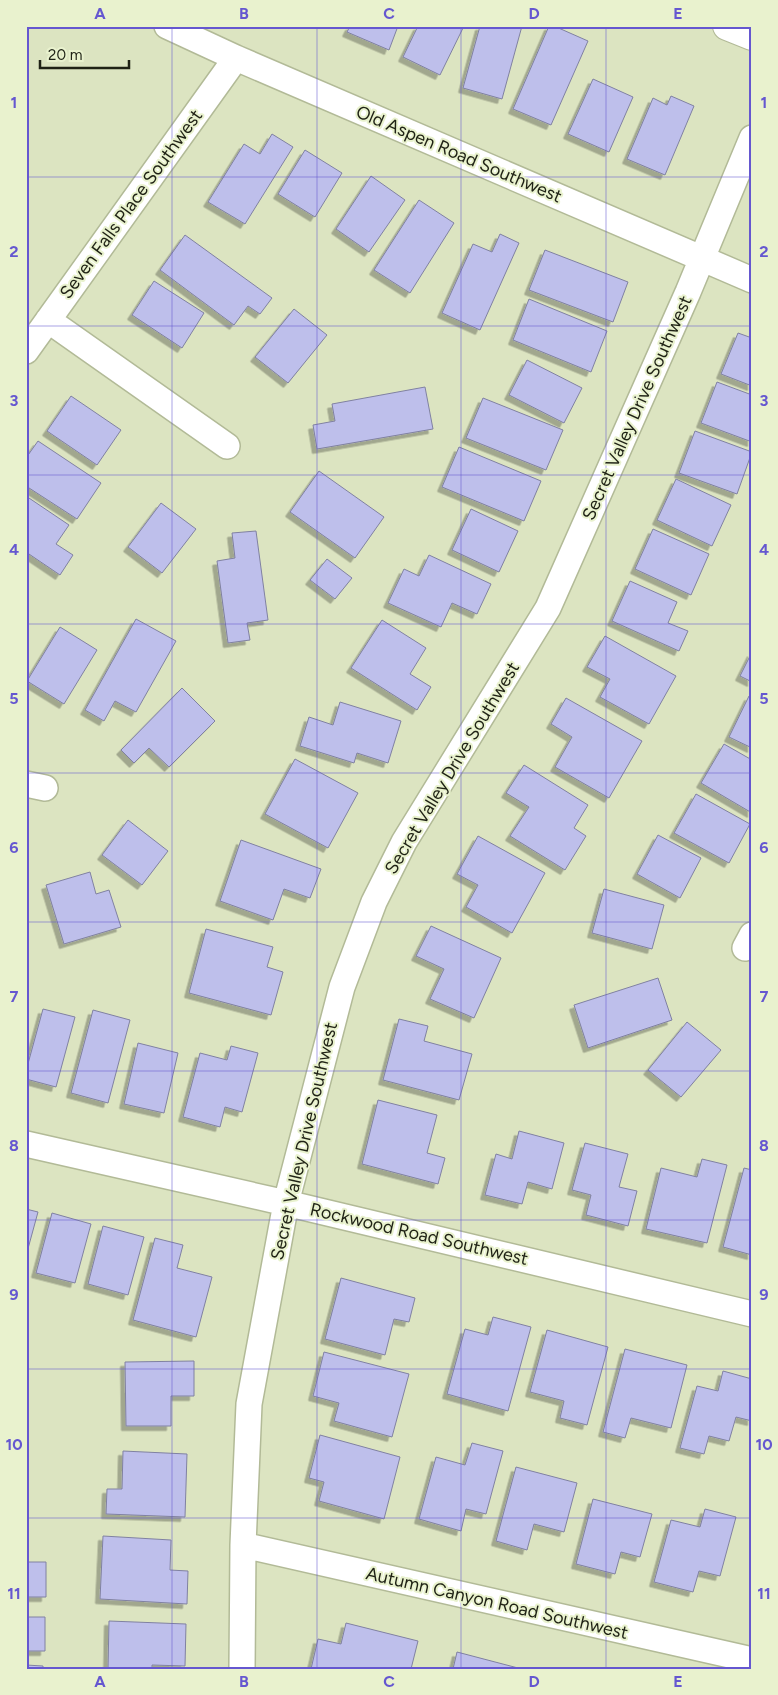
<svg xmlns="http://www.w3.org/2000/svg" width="778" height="1695" font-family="Figtree,sans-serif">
<defs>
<filter id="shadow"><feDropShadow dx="-4.5" dy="4.5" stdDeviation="0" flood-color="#0004"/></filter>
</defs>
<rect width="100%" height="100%" fill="#dce4c1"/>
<path fill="#bebfeb" stroke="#8081a1" filter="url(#shadow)" d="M 350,26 L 398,26 L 389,50 L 347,32 Z
M 418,26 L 464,26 L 440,75 L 403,57 Z
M 480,26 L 522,26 L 502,99 L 463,88 Z
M 549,26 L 554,26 L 588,41 L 551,125 L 513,109 Z
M 593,79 L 633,97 L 609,152 L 568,134 Z
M 671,96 L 694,106 L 665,175 L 627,159 L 653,98 L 667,105 Z
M 272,134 L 293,147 L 245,224 L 208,202 L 244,144 L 260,154 Z
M 305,150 L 342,173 L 315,217 L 278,194 Z
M 371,176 L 405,200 L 369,252 L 336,229 Z
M 419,200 L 454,223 L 410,293 L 374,270 Z
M 500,234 L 519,243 L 480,330 L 442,313 L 473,244 L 492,252 Z
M 185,235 L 272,298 L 260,314 L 248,306 L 234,325 L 160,270 Z
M 545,250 L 628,282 L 613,322 L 529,290 Z
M 154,281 L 204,313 L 182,348 L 132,315 Z
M 529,299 L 607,331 L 591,372 L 513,340 Z
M 294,309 L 327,335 L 288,383 L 255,357 Z
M 738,333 L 752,338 L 752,386 L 721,374 Z
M 527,360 L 582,388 L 564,423 L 509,395 Z
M 717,382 L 752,395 L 752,442 L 701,423 Z
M 425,387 L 433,429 L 317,449 L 313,425 L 335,421 L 332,404 Z
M 71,396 L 121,430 L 97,465 L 47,431 Z
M 483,398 L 563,430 L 546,470 L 466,438 Z
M 695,431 L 752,452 L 737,494 L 679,473 Z
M 38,441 L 101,483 L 77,519 L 26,486 L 26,458 Z
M 459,447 L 541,481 L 524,521 L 442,487 Z
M 319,471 L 384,517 L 355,558 L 290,512 Z
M 676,479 L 731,505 L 712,546 L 657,520 Z
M 26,496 L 69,525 L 56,544 L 73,555 L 60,575 L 26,552 Z
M 161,503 L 196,529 L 162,573 L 128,547 Z
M 471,509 L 518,531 L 499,572 L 452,550 Z
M 653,529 L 709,554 L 691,595 L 635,569 Z
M 256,531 L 268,620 L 247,623 L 250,640 L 228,643 L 217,561 L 235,558 L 232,533 Z
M 429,555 L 491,584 L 477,614 L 452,603 L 441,627 L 388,603 L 404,569 L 419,576 Z
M 327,559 L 352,578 L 335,599 L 310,580 Z
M 630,581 L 677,602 L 668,623 L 688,631 L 679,651 L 612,621 Z
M 136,619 L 176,641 L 136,712 L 115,701 L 104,721 L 85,710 Z
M 382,620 L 426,648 L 410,674 L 431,687 L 417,710 L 351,668 Z
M 60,627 L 97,650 L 64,704 L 27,681 Z
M 605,636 L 676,676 L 649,724 L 600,697 L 610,679 L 587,667 Z
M 752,652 L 752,682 L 740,676 Z
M 182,688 L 215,721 L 169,767 L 149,748 L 134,763 L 121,750 Z
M 749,696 L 752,697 L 752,748 L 729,737 Z
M 566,698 L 642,741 L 609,798 L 555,767 L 572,737 L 551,724 Z
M 340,702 L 401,721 L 388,763 L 357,753 L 354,763 L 300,746 L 309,717 L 333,725 Z
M 724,744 L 752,760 L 752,813 L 701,783 Z
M 295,759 L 358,793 L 328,848 L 265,814 Z
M 524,765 L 588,805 L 574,828 L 586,836 L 565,870 L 510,836 L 529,807 L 506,793 Z
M 696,794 L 750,824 L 729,863 L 674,833 Z
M 128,820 L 168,851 L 142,885 L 102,855 Z
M 658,835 L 701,858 L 680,898 L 637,874 Z
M 478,836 L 545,873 L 512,933 L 466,907 L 478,885 L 457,874 Z
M 241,840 L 321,869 L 310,898 L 284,889 L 273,920 L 220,901 Z
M 90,872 L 96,894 L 109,890 L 121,927 L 64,944 L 46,885 Z
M 604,889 L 664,905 L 652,949 L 592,933 Z
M 431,926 L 501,958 L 474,1018 L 430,999 L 444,969 L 416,956 Z
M 206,929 L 273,947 L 267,967 L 283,972 L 271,1015 L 189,993 Z
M 658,978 L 672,1020 L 588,1048 L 574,1005 Z
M 43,1009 L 75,1017 L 56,1087 L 26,1079 L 26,1071 Z
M 93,1010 L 130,1020 L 108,1103 L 71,1093 Z
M 399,1019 L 428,1026 L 424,1041 L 472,1054 L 459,1100 L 383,1080 Z
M 687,1022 L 721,1050 L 681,1097 L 648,1070 Z
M 138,1043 L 178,1053 L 164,1113 L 124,1104 Z
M 231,1046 L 258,1053 L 242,1112 L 225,1107 L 220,1127 L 183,1117 L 200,1053 L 227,1060 Z
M 378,1100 L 437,1115 L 427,1153 L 445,1158 L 438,1184 L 362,1164 Z
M 519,1131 L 564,1143 L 552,1189 L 528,1182 L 522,1204 L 485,1195 L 496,1154 L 512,1159 Z
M 585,1143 L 628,1154 L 619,1187 L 637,1191 L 628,1226 L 586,1215 L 591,1195 L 572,1190 Z
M 702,1159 L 727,1165 L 707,1243 L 646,1229 L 661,1168 L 697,1177 Z
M 744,1168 L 752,1170 L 752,1255 L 723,1247 Z
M 26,1209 L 38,1212 L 26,1256 Z
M 52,1213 L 91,1224 L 75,1283 L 36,1273 Z
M 103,1226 L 144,1237 L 128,1295 L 88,1284 Z
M 155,1238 L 183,1245 L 177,1268 L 212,1277 L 196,1337 L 133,1320 Z
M 341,1278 L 415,1298 L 409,1322 L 394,1319 L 385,1355 L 325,1339 Z
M 493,1317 L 531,1327 L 508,1411 L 447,1394 L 465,1329 L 488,1335 Z
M 547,1330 L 608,1347 L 587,1425 L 560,1418 L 564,1401 L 530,1392 Z
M 625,1349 L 687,1365 L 671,1428 L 631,1418 L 625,1438 L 603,1432 Z
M 324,1352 L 409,1374 L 392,1437 L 334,1421 L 339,1403 L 313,1396 Z
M 194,1361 L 194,1396 L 171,1396 L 171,1426 L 126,1426 L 125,1362 Z
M 723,1371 L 752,1379 L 752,1421 L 736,1417 L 729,1441 L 709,1436 L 704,1454 L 680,1448 L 697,1386 L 718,1391 Z
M 320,1435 L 400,1457 L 384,1519 L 319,1501 L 324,1482 L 309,1478 Z
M 472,1443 L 503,1451 L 486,1514 L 466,1509 L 461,1531 L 419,1519 L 436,1457 L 465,1465 Z
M 123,1451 L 187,1454 L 185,1517 L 106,1514 L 107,1489 L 122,1489 Z
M 516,1467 L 577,1483 L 564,1532 L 534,1524 L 527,1550 L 496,1541 Z
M 593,1499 L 652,1514 L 640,1557 L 621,1552 L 615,1574 L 576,1564 Z
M 705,1509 L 736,1517 L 720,1576 L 699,1571 L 693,1592 L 654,1582 L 671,1520 L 700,1527 Z
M 103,1536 L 171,1540 L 170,1570 L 188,1571 L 187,1604 L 100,1599 Z
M 26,1562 L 46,1562 L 46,1597 L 26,1597 Z
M 26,1617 L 45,1617 L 45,1651 L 26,1651 Z
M 109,1621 L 186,1624 L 185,1666 L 152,1665 L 152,1669 L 108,1669 Z
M 346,1623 L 418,1641 L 411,1669 L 311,1669 L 318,1639 L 341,1644 Z
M 457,1652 L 518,1668 L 518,1669 L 453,1669 Z
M 26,1665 L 43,1666 L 43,1669 L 26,1669 Z"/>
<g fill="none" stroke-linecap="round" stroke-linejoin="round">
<g stroke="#b2ba97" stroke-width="28">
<path id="street" d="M 167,26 L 236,58 L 752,280
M 48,320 L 227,446
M 26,351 L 236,58
M 26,784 L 45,788
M 745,948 L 752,935
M 26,1144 L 286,1203 L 752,1314
M 243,1545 L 752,1660
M 242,1669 L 243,1545 L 249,1404 L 286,1203 L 342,987 L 374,902 L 404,842 L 548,608 L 688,292 L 752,138"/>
</g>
<g stroke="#b2ba97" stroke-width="30">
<path id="secondary" d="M 727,26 L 752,36"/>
</g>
<use href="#street" stroke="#fff" stroke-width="25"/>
<use href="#secondary" stroke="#fff" stroke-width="28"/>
</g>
<path fill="none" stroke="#6557d0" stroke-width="1" stroke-opacity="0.55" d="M 172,26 L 172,1669M 317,26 L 317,1669M 461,26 L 461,1669M 606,26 L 606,1669M 26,177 L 752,177M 26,326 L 752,326M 26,475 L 752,475M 26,624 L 752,624M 26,773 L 752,773M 26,922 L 752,922M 26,1071 L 752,1071M 26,1220 L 752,1220M 26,1369 L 752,1369M 26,1518 L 752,1518"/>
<g text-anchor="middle" stroke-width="4" stroke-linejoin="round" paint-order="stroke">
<g font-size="18" fill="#1f2215" stroke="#e9f2ce">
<text transform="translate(459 154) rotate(23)" y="6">Old Aspen Road Southwest</text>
<text transform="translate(131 204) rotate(-54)" y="6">Seven Falls Place Southwest</text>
<text transform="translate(637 408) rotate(-66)" y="6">Secret Valley Drive Southwest</text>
<text transform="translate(452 768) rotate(-59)" y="6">Secret Valley Drive Southwest</text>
<text transform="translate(304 1141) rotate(-77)" y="6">Secret Valley Drive Southwest</text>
<text transform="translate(419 1234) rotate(13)" y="6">Rockwood Road Southwest</text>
<text transform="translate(497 1603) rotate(13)" y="6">Autumn Canyon Road Southwest</text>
</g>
</g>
<rect width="778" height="1695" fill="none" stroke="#e9f2ce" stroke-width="55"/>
<path d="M40 60v8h89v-8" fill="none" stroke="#1f2215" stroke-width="2.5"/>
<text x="48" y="60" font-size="15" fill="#1f2215" stroke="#e9f2ce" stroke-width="4" paint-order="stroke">20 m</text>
<rect x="28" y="28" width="722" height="1640" fill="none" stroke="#6557d0" stroke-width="2"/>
<g font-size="16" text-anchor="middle" font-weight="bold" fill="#6557d0">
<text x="100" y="19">A</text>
<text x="244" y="19">B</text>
<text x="389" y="19">C</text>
<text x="534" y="19">D</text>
<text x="678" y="19">E</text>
<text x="14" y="108">1</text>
<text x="764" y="108">1</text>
<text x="14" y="257">2</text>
<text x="764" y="257">2</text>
<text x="14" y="406">3</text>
<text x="764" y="406">3</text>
<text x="14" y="555">4</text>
<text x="764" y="555">4</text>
<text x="14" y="704">5</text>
<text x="764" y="704">5</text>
<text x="14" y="853">6</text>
<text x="764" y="853">6</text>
<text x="14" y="1002">7</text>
<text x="764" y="1002">7</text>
<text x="14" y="1151">8</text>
<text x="764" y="1151">8</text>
<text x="14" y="1300">9</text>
<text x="764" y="1300">9</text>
<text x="14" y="1450">10</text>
<text x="764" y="1450">10</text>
<text x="14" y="1599">11</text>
<text x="764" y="1599">11</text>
<text x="100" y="1687">A</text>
<text x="244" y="1687">B</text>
<text x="389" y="1687">C</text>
<text x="534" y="1687">D</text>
<text x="678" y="1687">E</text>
</g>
</svg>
